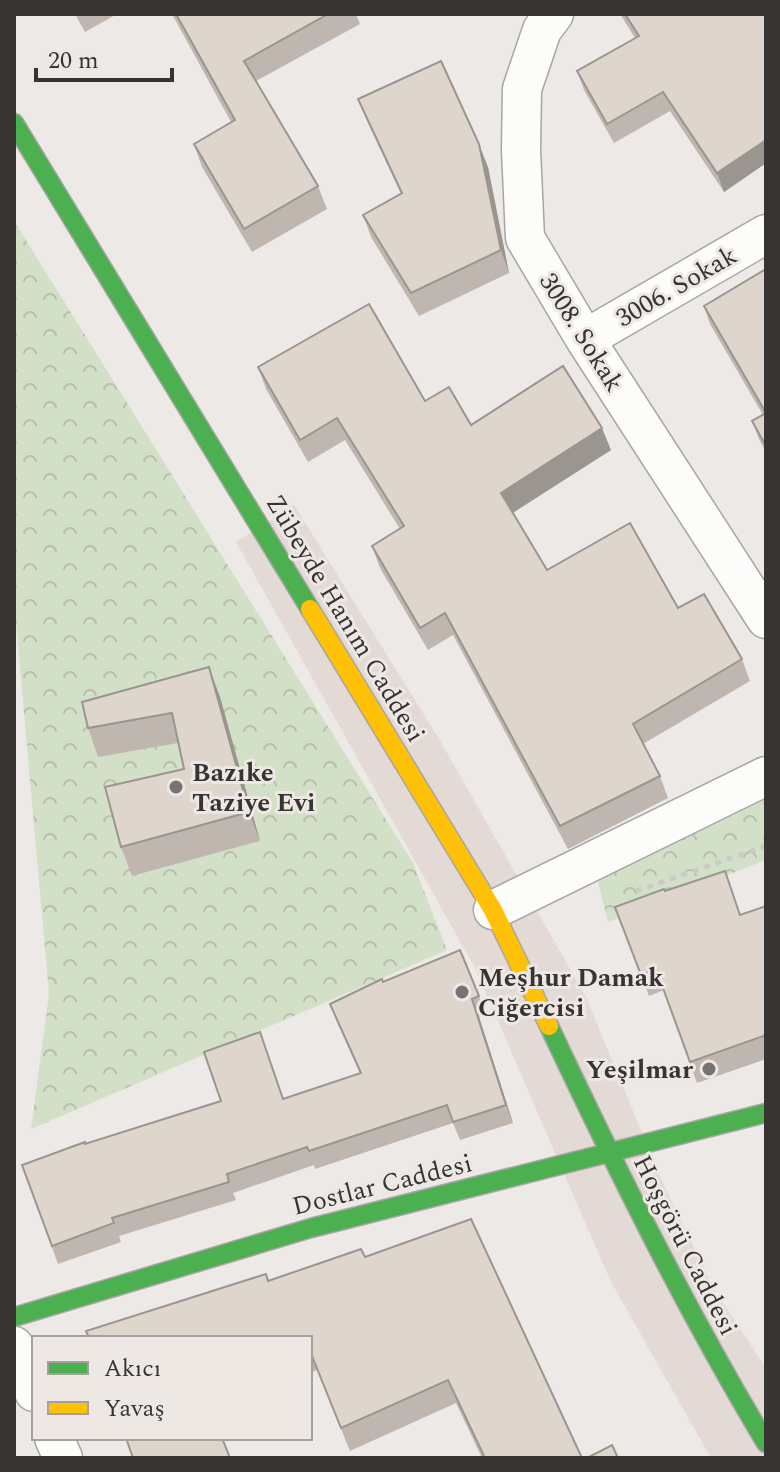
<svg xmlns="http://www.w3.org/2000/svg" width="780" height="1472" font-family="Spectral,serif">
<defs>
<pattern id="park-crowns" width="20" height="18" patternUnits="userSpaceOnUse" patternTransform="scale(2)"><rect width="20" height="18" fill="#d3e0c8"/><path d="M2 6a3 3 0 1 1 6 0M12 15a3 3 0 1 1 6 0" fill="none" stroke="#b6c1ac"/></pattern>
</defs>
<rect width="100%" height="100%" fill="#ece9e7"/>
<path fill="#e3dad6" d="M 294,505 L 439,739 L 585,995 L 662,1181 L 715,1291 L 766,1368 L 766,1458 L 711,1458 L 611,1282 L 475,968 L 236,542 Z"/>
<path fill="url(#park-crowns)" d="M 14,221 L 413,863 L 447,950 L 31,1129 L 49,994 L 14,600 Z
M 766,798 L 766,860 L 608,922 L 596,874 Z"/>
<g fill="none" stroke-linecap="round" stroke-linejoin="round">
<g stroke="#a8a6a4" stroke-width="41">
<path id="street" d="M 554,14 L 542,30 L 522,89 L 521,150 L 525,238 L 585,339 L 766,619
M 585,339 L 766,234
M 493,910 L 766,776
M 14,1346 L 34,1392
M 54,1438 L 63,1458"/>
</g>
<g stroke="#a8a6a4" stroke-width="21">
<path id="fast" d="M 14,123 L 310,609
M 549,1026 C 616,1168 685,1308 766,1443
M 14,1317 L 311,1228 L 766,1113"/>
</g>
<g stroke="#a8a6a4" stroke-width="21">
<path id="slow" d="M 310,609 L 493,910 L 549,1026"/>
</g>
<path stroke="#cccac9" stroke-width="5" stroke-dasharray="6 6" stroke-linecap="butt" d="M 636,891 L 766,846"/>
<use href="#street" stroke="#fcfcfb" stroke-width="38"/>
<use href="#fast" stroke="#4caf50" stroke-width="18"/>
<use href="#slow" stroke="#ffc107" stroke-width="18"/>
</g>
<path fill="#bfb7af" d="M 75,14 L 117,14 L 85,32 Z
M 172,14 L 356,14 L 360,24 L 256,81 L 318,186 L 327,209 L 252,252 L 202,167 L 194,144 L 231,122 Z
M 620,14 L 766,14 L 766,163 L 724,192 L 670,111 L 614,143 L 584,90 L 577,71 L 635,38 Z
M 358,99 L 488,167 L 509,273 L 419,316 L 371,237 L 363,215 L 401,194 L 367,121 Z
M 766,269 L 766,452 L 759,439 L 752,421 L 763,415 L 710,324 L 704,306 Z
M 258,367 L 425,401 L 471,425 L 611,450 L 513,513 L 547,570 L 678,608 L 742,659 L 750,681 L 643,744 L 660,776 L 668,798 L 568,849 L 453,635 L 428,650 L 380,568 L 372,546 L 400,529 L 345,440 L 308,462 L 266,389 Z
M 220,697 L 260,841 L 132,876 L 121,847 L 184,769 L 178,743 L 98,757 L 88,728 Z
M 665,891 L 741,914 L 766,906 L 766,1059 L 697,1083 L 664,990 L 649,996 L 615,907 Z
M 383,982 L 479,996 L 486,1014 L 479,1017 L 513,1123 L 460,1140 L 453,1123 L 315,1169 L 314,1165 L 233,1193 L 236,1200 L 119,1236 L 121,1242 L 58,1264 L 22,1165 L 85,1144 L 283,1099 L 360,1073 L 337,1022 L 330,1004 Z
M 365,1257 L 582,1458 L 482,1458 L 456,1403 L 350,1451 L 317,1370 L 310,1373 L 310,1338 L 268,1281 Z"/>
<path fill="#9b958f" d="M 766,140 L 766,163 L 724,192 L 717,173 Z
M 479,144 L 488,167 L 509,273 L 501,250 Z
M 602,428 L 611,450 L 509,515 L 501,493 Z
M 209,667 L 220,697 L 260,841 L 249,812 Z
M 472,999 L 479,1017 L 513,1123 L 506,1105 Z"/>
<path fill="#ded5cc" stroke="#9b958f" stroke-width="2" d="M 176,14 L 328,14 L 244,61 L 318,186 L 244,229 L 194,144 L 235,120 Z
M 625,14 L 766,14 L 766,140 L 717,173 L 663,92 L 607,124 L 577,71 L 639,36 Z
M 441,61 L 479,144 L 501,250 L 411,293 L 363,215 L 402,193 L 358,99 Z
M 766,269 L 766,413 L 704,306 Z
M 369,304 L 425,401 L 449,387 L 471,425 L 563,366 L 602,428 L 501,493 L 547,570 L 630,523 L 678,608 L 704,594 L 742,659 L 633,724 L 660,776 L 560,826 L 445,613 L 420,628 L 372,546 L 404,526 L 337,418 L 300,440 L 258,367 Z
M 766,413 L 766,446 L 752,421 Z
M 209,667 L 249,812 L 121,847 L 105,787 L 184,769 L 172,713 L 88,728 L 82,702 Z
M 725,871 L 740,915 L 766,906 L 766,1035 L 690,1062 L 656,969 L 641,975 L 615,907 L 664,889 L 665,891 Z
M 460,950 L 479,996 L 472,999 L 506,1105 L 453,1122 L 447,1105 L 309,1151 L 307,1147 L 227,1174 L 229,1182 L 112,1218 L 114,1223 L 52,1246 L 22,1165 L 85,1142 L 85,1144 L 221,1101 L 204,1052 L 260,1032 L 283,1099 L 361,1073 L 330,1004 L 382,979 L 383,982 Z
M 471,1219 L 582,1458 L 485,1458 L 448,1380 L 341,1428 L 310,1351 L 310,1338 L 89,1338 L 86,1331 L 266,1274 L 268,1281 L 361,1249 L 365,1257 Z
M 126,1438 L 222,1438 L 230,1458 L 133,1458 Z
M 612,1445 L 618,1458 L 587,1458 Z"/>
<g fill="#767473" stroke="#eee8e5" stroke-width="3">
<circle cx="176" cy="787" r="8"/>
<circle cx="462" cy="992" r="8"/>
<circle cx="709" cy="1069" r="8"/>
</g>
<g text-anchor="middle" stroke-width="6" stroke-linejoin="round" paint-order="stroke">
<g font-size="26" fill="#373534" stroke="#eee8e5">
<text transform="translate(676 286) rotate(-30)" y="9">3006. Sokak</text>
<text transform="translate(582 332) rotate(58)" y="9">3008. Sokak</text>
<text transform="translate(346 618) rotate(59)" y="9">Zübeyde Hanım Caddesi</text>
<text transform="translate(382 1184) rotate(-14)" y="9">Dostlar Caddesi</text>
<text transform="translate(686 1245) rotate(63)" y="9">Hoşgörü Caddesi</text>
</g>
<g font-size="26" font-weight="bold" fill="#373534" stroke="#eee8e5" text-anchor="start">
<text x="192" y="781">Bazıke<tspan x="192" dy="30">Taziye Evi</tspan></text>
<text x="478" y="986">Meşhur Damak<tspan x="478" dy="30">Ciğercisi</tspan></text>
<text x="693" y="1078" text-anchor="end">Yeşilmar</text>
</g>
</g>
<rect width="780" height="1472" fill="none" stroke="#373534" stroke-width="32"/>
<rect x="32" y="1336" width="280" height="104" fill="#eee8e5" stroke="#a5a09e" stroke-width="2"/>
<rect x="48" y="1362" width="40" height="12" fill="#4caf50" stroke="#a5a09e" stroke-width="2"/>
<text x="104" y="1376" font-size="24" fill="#373534">Akıcı</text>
<rect x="48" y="1402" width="40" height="12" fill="#ffc107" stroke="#a5a09e" stroke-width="2"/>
<text x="104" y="1416" font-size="24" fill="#373534">Yavaş</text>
<path d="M36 68v12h136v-12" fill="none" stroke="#373534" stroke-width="4"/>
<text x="48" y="68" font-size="24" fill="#373534" stroke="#eee8e5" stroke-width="6" paint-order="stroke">20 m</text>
</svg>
